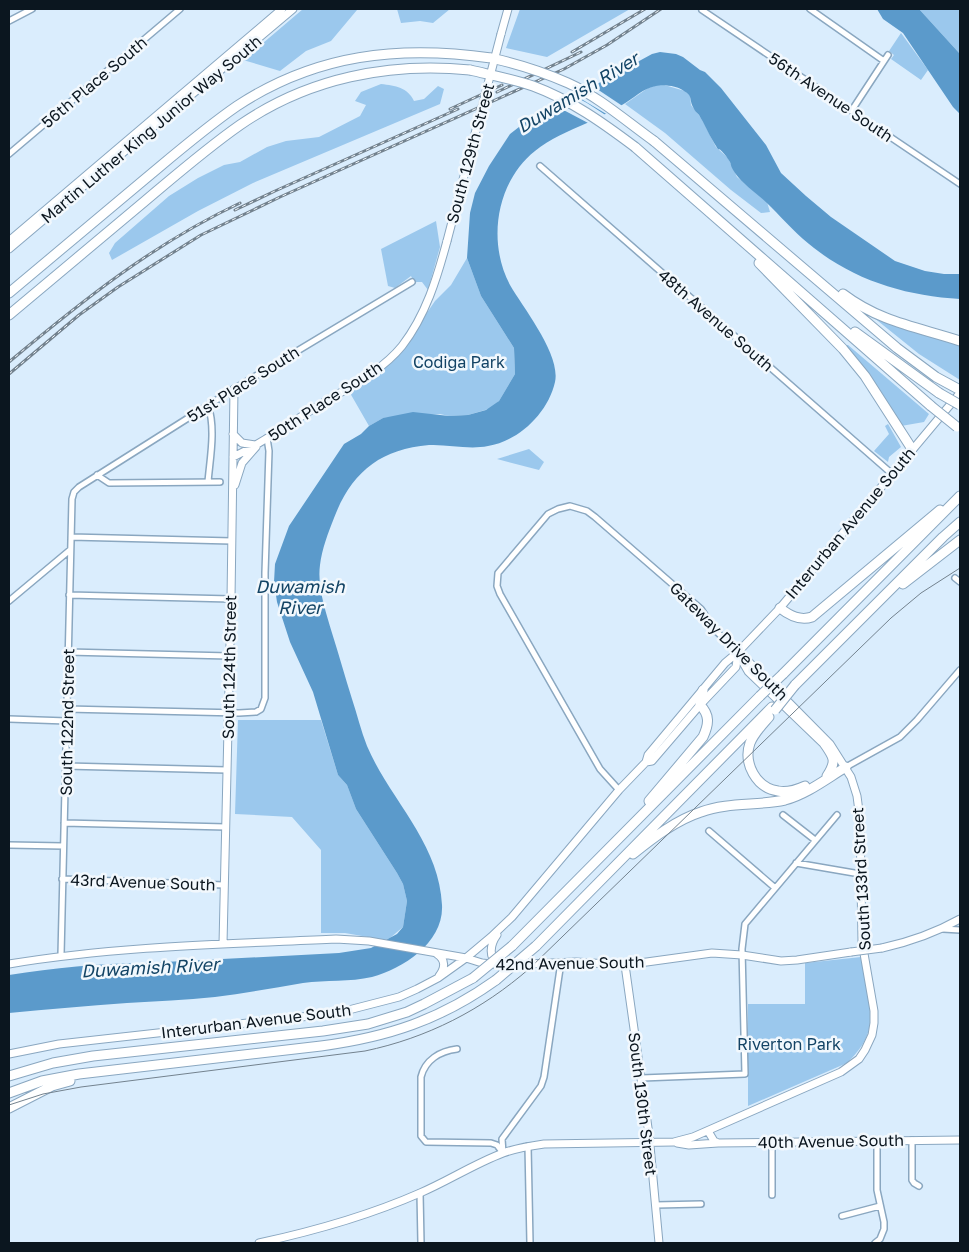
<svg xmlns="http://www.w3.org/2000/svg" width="969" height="1252" font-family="'Golos Text',sans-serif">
<rect width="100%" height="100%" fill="#daedfd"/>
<path fill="#9bc8ed" d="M 303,9 L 366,9 L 357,10 L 331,41 L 306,51 L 280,71 L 243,60 Z
M 397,9 L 450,9 L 433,23 L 420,21 L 401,23 Z
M 520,9 L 630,9 L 547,57 L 506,48 Z
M 919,9 L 960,9 L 960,54 Z
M 901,33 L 928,70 L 921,80 L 891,59 L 894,55 L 889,51 Z
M 381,84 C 396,86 407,87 414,101 L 424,99 L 438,86 L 444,89 L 440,104 L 253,183 L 198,211 L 112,260 L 109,253 L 115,243 L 169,196 L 198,178 L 224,165 L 240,162 L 267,147 L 286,141 L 319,137 L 360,116 L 366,105 L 355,101 L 361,92 Z
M 661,84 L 685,91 L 690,95 L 691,105 L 701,118 L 716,147 L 728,158 L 737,177 L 767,202 L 770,212 L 761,213 L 731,190 L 665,133 L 625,104 L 648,88 Z
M 436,221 L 440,247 L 428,290 L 422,282 L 414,282 L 411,276 L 395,288 L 388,286 L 381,249 Z
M 467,258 L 481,296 L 514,348 L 515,374 L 499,401 L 492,408 L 468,415 L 449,416 L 440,414 L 383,418 L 369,426 L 350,393 L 376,375 L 398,355 L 435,301 L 451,285 Z
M 873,317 L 902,328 L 960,344 L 960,380 L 919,354 Z
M 846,345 L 848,345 L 929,414 L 924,422 L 901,426 L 875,385 Z
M 888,424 L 901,447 L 889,457 L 888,462 L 874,451 L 889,434 L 885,426 Z
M 529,449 L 544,462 L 539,470 L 497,459 Z
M 238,720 L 321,720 L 338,775 L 347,785 L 356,809 L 397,873 L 403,884 L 407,901 L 403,927 L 390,938 L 385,940 L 345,933 L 321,933 L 321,850 L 292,817 L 235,814 Z
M 861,957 C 866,983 877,1013 866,1038 C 862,1047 854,1056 847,1063 L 748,1106 L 748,1004 L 805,1004 L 805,963 Z"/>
<path fill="#5b9acb" d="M 877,9 L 919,9 L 960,54 L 960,114 L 953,107 L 903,33 L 883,19 Z
M 660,52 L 676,54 L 683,57 L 700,70 L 705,72 L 721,88 L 766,145 L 781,173 L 806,196 L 831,217 L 895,261 L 925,271 L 944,274 L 960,274 L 960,299 C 907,296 856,281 814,248 C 798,236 785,221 771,207 C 760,195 744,186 735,173 C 728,162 734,167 726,156 C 714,141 723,158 713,141 C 708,133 704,123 699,115 C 697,113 694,110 693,107 C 689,99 693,96 684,91 C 678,86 663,84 656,86 C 643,88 633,99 622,105 C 611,112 598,117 587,123 C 569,131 549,139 535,151 C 496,182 487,242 510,285 C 524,309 561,355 555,382 C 548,413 519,441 488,446 C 468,450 448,444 429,445 C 380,449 351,473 334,518 C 328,533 322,549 320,565 C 317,587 326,612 332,633 C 339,655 345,677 352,699 C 357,714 361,731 367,746 C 390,800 439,842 442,905 C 444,942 404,968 372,977 C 350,982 326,980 303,983 C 274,988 245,993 215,997 C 186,1000 156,1001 127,1003 C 87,1006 48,1009 9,1013 L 9,975 C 54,968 99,963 145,963 L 339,953 L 371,948 L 397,934 L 403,927 L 407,901 L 403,884 L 397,873 L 356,809 L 347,785 L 338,775 L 313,692 L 290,642 L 277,602 L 274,582 L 275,564 L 289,526 L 344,444 L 361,434 L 369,426 L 383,418 L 413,412 L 449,416 L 468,415 L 486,410 L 499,401 L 515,374 L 514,348 L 481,296 L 467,258 L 470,213 L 475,193 L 489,166 L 510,134 L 528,120 L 555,107 L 652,54 Z"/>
<path fill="#daedfd" d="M 589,85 L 597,89 L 624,107 L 608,115 L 573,94 Z
M 572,95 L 587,103 L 607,116 L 590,124 L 554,105 Z"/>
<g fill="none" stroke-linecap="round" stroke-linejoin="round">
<g stroke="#8aa7c0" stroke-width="8">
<path id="street" d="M 810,9 L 884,61
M 702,10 L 960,184
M 9,21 L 32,9
M 852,110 L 888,55
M 9,154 L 180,9
M 540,166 L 891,473
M 97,475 L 109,483 L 220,482
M 208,482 C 210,458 216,429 208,405
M 71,537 L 232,541
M 955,578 L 960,582
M 69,595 L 231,599
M 9,601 L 70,550
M 68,652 L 229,656
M 67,709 L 239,713 L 256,712 L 261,709 L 265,698 L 265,573 L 269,451 L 267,438
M 9,719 L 67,721
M 66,766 L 227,770
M 846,767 L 900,737 L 917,720 L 960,670
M 619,790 L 600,769 L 500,594 L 497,586 L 498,573 L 548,514 L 558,509 L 570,506 L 587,511 L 595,517 L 701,609 L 715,630 L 738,652
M 783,815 L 815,840
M 64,823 L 226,827
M 709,831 L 774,887
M 9,845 L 63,846
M 796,863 L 860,874
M 62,879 L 224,885
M 943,929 L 960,930
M 61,955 L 72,499 L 74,492 L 79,487 L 234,389 L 412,282
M 457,1049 C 440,1051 425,1060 421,1077 L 421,1136 L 426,1142 L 491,1143 L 497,1145 L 503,1153
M 642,1078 L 745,1074 L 742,949 L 745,924 L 837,815
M 912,1140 L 912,1180 L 914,1183 L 919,1186
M 772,1142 L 772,1195
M 528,1146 L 530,1243
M 503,1153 L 502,1139 L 541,1086 L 544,1077 L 561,962
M 420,1193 L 421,1243
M 656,1205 L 701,1204
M 842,1216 L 880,1206
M 875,1243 L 880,1239 L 884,1229 L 884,1222 L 877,1190 L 877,1141"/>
</g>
<g stroke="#8aa7c0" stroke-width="9">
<path id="secondary" d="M 501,34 L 508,9
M 9,241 L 282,9
M 9,249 L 293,9
M 233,434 L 242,443 L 255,445
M 233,457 C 263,443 290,423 318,406 C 347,388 381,372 402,346 C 426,315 437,278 447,241
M 235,485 L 242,463 L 256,447
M 646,762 L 652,761 L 700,705 L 736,667 L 738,652
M 497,935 C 492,942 489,950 493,959 L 498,961
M 223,944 L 231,599 L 234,389
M 882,948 C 909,942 935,933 960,919
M 437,954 C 446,960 445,968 439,976
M 9,964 C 117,946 227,944 336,939 L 369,941 L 466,958 L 482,963 L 500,965 L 576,962 L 625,965 L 712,953 L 742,955 L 781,961 L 797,960 L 851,952
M 625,965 L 649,1135 L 659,1243
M 9,1054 L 59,1044 L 337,1013 L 399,997 L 417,989 L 438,978 L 466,958 L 491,937 L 512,917 L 619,790 L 646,762 L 648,755 L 725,663 L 738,652 L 780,608 L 960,393
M 708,1131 L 714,1141 L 718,1143 L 960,1140
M 677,1143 L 689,1145 L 718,1143
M 259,1243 C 314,1231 368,1216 420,1193 C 448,1181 474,1164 503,1153 C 516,1148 530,1146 544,1144 L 674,1142 L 693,1137 L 841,1072 L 859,1059 L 865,1050 L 872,1035 L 874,1023 L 874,1011 L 862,942 L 860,819 L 857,796 L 851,777 L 830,744 L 744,657"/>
</g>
<g stroke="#8aa7c0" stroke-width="11">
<path id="highway" d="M 654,141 L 897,348 L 936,377 L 960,390
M 635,147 L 931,406
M 759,263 L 843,349 L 865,376 L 912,449
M 9,293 C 54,255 100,217 145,179 C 175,154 205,128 237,106 C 316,54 399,45 491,58
M 843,294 C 880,322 917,327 960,341
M 9,315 C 54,277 100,239 145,201 C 176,175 207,148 240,125 C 308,78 389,62 470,70
M 855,332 L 939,393
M 903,584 L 960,540
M 780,608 C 790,616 800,621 812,617 L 940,510
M 738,652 L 749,671 L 824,743 C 834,757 837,761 827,776
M 783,674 L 960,496
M 795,685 L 943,537 L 960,522
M 769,717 C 762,725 754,733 750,743 C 743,763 756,788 778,791 C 787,793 796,790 805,786
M 649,801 L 703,737 C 709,724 710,715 700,705 L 703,690
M 633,854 C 653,838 676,820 701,812 C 728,802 757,806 785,800 C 807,794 826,779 846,767
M 512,946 L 760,696
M 536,946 L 772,707
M 9,1076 L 53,1063 L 93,1056 L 323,1031 L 368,1024 L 407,1012 L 424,1004 L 473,978
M 9,1093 L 42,1081 L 79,1074 L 321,1046 C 388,1037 440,1020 496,980
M 9,1108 L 52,1086 L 70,1081"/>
</g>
<use href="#street" stroke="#fff" stroke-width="5"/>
<use href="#secondary" stroke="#fff" stroke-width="7"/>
<use href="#highway" stroke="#fff" stroke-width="9"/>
<path stroke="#73828e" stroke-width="1" d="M 9,1105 L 43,1094 L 81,1087 L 365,1051 C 427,1038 482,1010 530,968 L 891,618 L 921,593 L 960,568"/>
<g stroke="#73828e" stroke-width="3">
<path id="rail" d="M 572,52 L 645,9
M 497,92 L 581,52
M 450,109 L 502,85
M 235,210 L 275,191 L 458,109
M 9,362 C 82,301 153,244 240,203
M 9,374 L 79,315 L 118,287 L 201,235 L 280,197 L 564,69 L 607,45 L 661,9"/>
</g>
<use href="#rail" stroke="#f2f8fd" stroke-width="1" stroke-dasharray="4" stroke-linecap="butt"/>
<g stroke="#8aa7c0" stroke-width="9" stroke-linecap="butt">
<path id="secondary-bridge" d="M 447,241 L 501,34
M 851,952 L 882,948"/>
</g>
<g stroke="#8aa7c0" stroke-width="11" stroke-linecap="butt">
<path id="highway-bridge" d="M 491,58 C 518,64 543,72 568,83 C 599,97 626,121 654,141
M 470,70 C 491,75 513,79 533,86 C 571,100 603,123 635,147
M 939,393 L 960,405
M 931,406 L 957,427
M 760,696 L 783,674
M 775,710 L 795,685
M 473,978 L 512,946
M 496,980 L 536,946"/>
</g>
<use href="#secondary-bridge" stroke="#fff" stroke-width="7"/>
<use href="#highway-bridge" stroke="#fff" stroke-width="9"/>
</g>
<g text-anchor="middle" stroke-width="5" stroke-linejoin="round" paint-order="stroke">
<g font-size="16" fill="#0b161f" stroke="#f2f8fd">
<text transform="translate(94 82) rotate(-40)" y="6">56th Place South</text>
<text transform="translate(831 97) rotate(34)" y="6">56th Avenue South</text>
<text transform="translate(151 129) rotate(-40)" y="6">Martin Luther King Junior Way South</text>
<text transform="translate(470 153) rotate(-75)" y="6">South 129th Street</text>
<text transform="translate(716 320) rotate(41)" y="6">48th Avenue South</text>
<text transform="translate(243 384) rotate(-32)" y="6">51st Place South</text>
<text transform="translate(325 401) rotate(-33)" y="6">50th Place South</text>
<text transform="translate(850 523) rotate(-50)" y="6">Interurban Avenue South</text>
<text transform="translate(729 641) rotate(45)" y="6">Gateway Drive South</text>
<text transform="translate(229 667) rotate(-89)" y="6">South 124th Street</text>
<text transform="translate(67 722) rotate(-89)" y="6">South 122nd Street</text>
<text transform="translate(861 879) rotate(-93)" y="6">South 133rd Street</text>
<text transform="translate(143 882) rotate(2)" y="6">43rd Avenue South</text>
<text transform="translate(570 963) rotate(-1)" y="6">42nd Avenue South</text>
<text transform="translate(256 1021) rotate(-7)" y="6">Interurban Avenue South</text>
<text transform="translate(643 1104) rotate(83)" y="6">South 130th Street</text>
<text transform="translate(831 1141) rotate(-1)" y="6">40th Avenue South</text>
</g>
<g font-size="16" fill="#134365" stroke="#f2f8fd">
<text x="459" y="368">Codiga Park</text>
<text x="789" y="1050">Riverton Park</text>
</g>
<g font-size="18" font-style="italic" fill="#134465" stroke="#f2f8fd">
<text transform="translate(578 93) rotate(-31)" y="6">Duwamish River</text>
<text x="300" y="593">Duwamish<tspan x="300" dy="21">River</tspan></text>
<text transform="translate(150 968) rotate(-3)" y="6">Duwamish River</text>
</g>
</g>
<rect width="969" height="1252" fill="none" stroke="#0b161f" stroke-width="20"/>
</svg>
